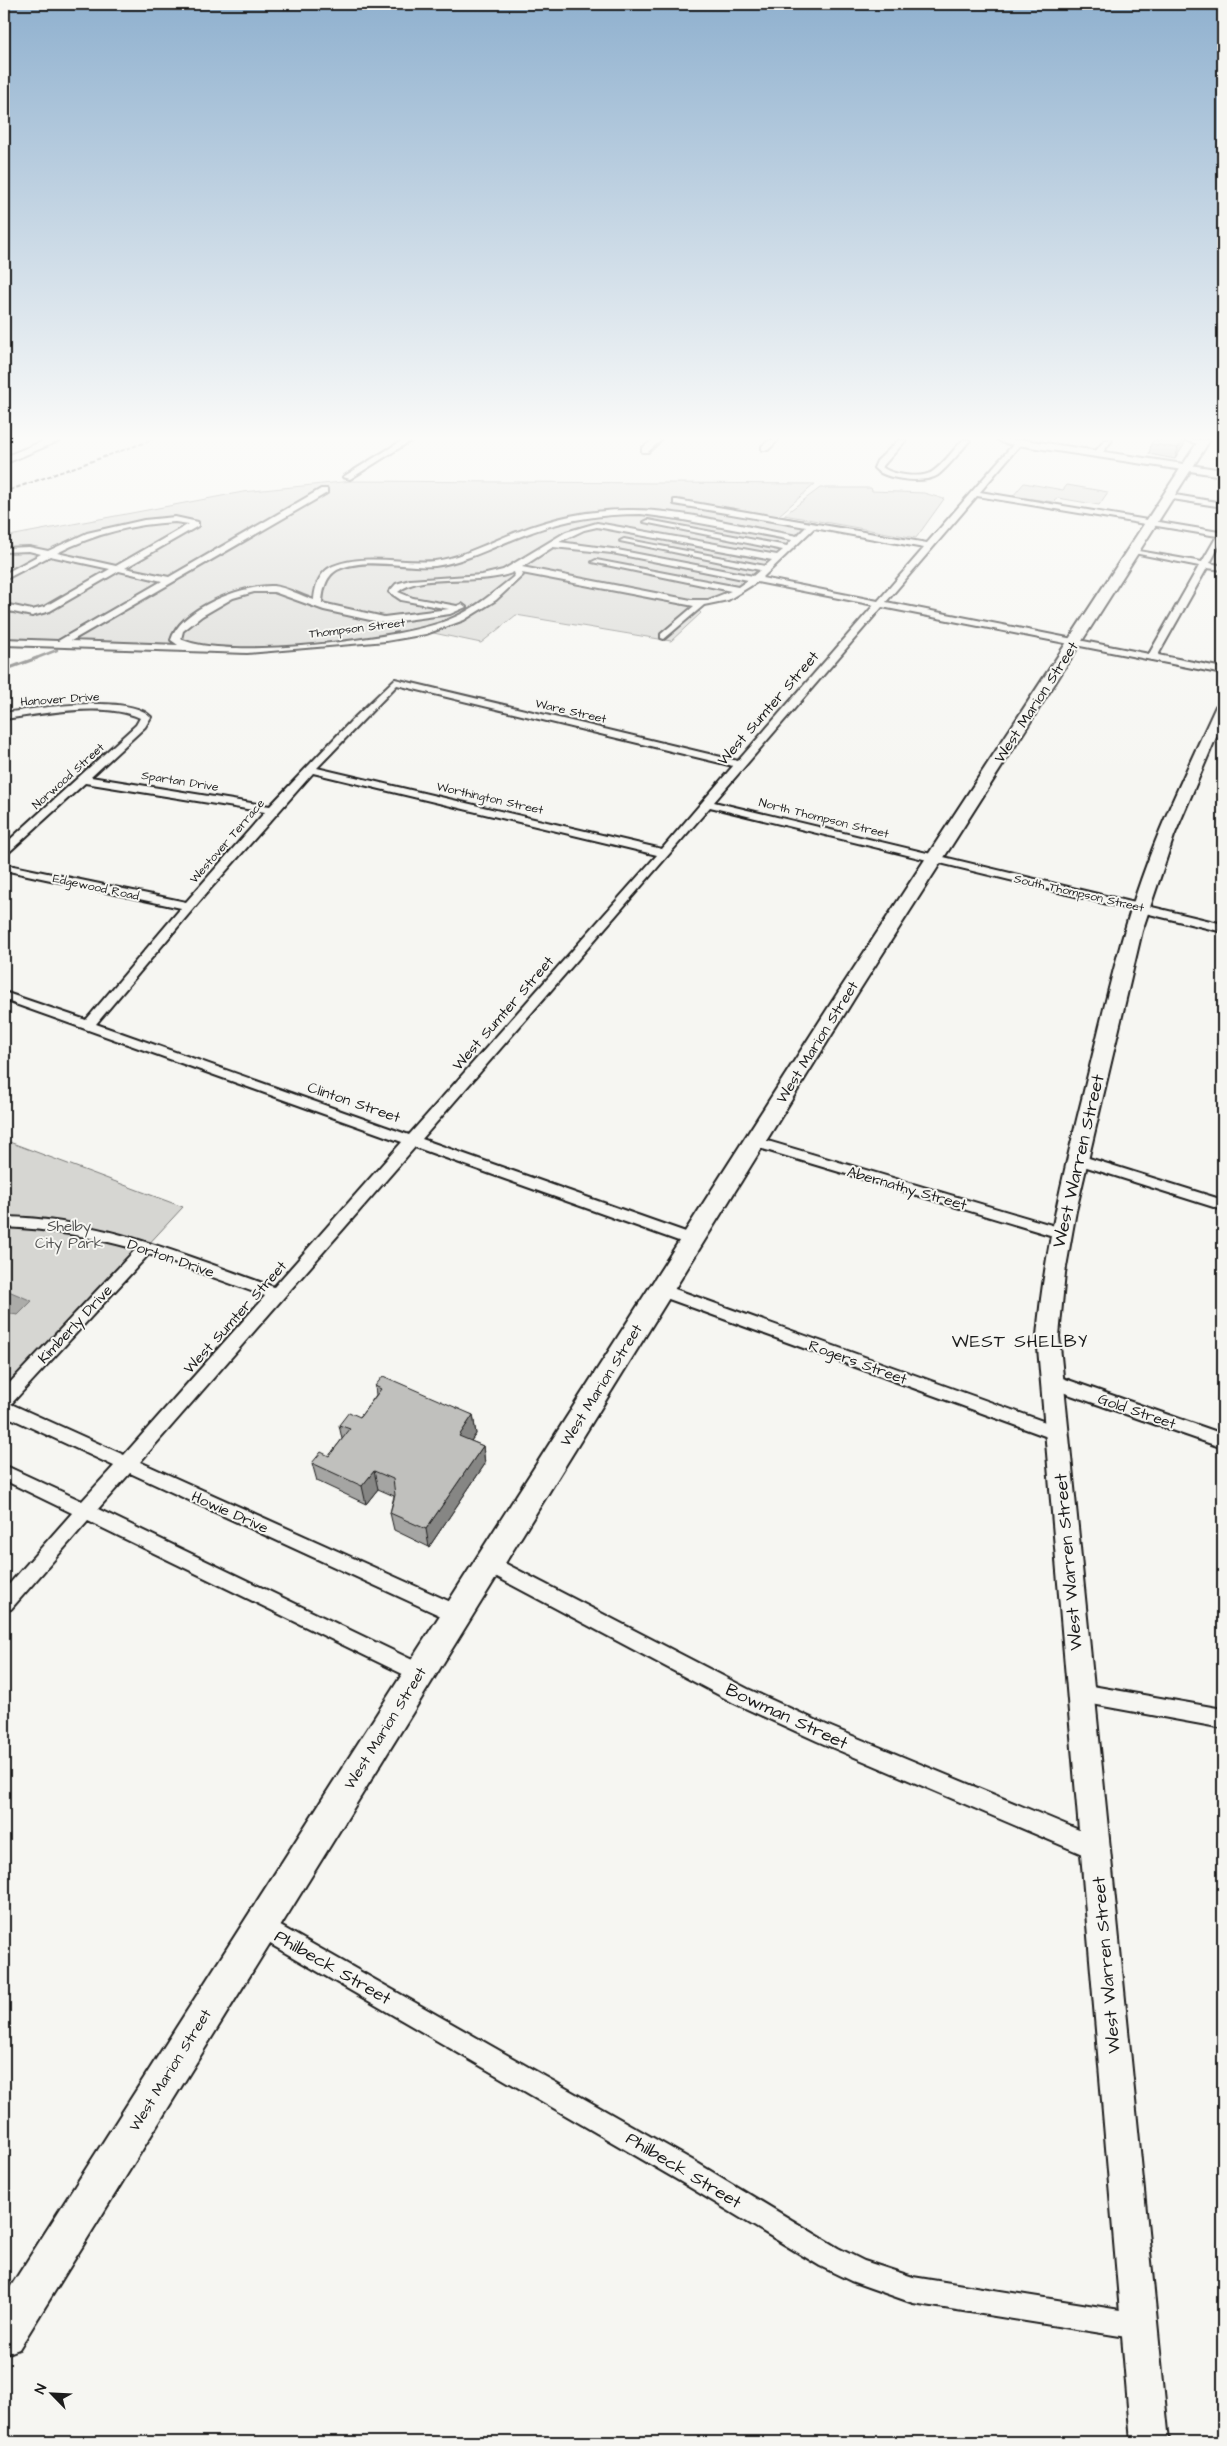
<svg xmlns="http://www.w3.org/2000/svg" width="1227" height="2446" font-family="'Architects Daughter',sans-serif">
<rect width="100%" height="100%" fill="#f6f6f2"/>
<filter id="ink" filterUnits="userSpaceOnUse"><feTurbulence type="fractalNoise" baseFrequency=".02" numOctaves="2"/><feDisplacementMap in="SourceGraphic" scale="10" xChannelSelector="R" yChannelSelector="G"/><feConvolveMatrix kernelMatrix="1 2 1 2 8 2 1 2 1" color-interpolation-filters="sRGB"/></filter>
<g filter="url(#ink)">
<path fill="#d6d6d2" stroke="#797977" d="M 352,481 L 815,484 L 778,516 L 815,522 L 754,579 L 719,601 L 701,604 L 697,609 L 701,613 L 671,641 L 516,615 L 481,643 L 424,631 L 331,646 L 256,650 L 4,642 L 4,537 L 243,492 Z
M 1024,483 L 1063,490 L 1067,485 L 1108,492 L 1099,505 L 1058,498 L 1053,502 L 1013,496 Z
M 820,488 L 871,488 L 872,491 L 924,493 L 944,499 L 916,538 L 784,515 Z
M 4,1140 L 183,1207 L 4,1400 Z"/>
<path fill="#acaca9" stroke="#727271" d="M 4,1289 L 32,1301 L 18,1315 L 4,1313 Z"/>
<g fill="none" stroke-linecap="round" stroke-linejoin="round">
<path stroke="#727271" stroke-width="2.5" d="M 34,659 L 57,650"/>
<path stroke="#727271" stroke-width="3" d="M 4,670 L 37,658"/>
<g stroke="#1c1c1c" stroke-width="4">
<path id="street" d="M 403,440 L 412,440 L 350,479 L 343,477 Z
M 653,440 L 661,440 L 648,452 L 642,452 L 642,448 Z
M 770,440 L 778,440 L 768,450 L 762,450 L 762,446 Z
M 899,440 L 906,440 L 882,467 C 891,475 921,479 932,472 C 943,465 953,450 963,440 L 970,440 C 961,451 949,466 938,475 C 924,484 885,480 874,468 L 877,461 Z
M 1017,440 L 1024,440 L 980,492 L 1219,532 L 1223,530 L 1223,539 L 1210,563 L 1223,566 L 1223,570 L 1207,568 L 1158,655 L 1223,668 L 1223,674 L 882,607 L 714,802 L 1223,924 L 1223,932 L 710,807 L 422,1139 L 697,1236 L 700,1240 L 697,1244 L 687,1244 L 415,1147 L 140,1462 L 464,1608 L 466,1614 L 464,1620 L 457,1623 L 450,1620 L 130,1473 L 98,1509 L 427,1667 L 430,1673 L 427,1679 L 420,1682 L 413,1679 L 88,1521 L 11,1609 L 4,1611 L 4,1590 L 72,1513 L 4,1480 L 4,1465 L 82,1501 L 114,1466 L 4,1415 L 4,1389 L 136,1249 C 92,1237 50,1229 4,1227 L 4,1217 C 99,1218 186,1256 274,1287 L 402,1142 L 4,1000 L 4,992 L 86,1020 L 181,908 L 4,870 L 4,864 L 186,902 L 265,812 L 85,783 L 8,853 L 4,854 L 4,845 L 136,725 L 140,718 C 104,701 43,714 4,719 L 4,713 C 35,709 128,693 151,717 L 145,727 L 91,777 L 270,806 L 351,721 L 395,679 L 738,761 L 874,605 L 757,582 L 728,600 L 704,605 L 664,639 L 661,638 L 661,634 L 694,606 L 522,573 L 523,575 L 496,600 L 464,620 L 426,634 L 386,641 L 247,653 L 4,645 L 4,639 L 58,641 L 162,581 L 119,571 L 50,611 L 32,616 L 4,610 L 4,604 L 32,610 L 44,607 L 110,569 L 50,556 L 4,580 L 4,574 L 41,554 L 29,551 L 4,552 L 4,548 L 29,547 L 48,551 L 87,533 L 144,520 L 175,517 L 198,522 L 198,526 L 125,568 L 169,577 L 321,489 L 327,489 L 327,493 L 71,641 L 178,645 L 171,640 C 181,608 242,585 273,586 C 286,587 301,596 314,600 C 315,587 319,572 333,566 C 365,553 402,564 435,561 C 464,557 490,542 517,532 C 552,518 590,510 628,510 C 682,509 743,527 797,536 L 806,527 L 674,504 L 674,500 L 677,500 L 927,543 ZM 977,496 L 1217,536 L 1202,562 L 1133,550 L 1129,552 L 1199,566 L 1149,654 L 886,602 ZM 641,514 L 678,519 L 792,540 L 787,546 L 648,520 L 644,522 L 783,550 L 777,555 L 597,523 L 566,532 L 503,570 L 482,575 L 410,580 L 396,584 L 389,592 L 401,600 L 449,609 L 384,617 L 322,603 C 323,591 325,577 337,570 C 366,556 405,569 435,566 C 470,561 500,543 532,532 C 567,519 604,514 641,514 ZM 175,522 L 189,524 L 116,566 L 57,553 C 94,534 133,524 175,522 ZM 597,527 L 772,560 L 765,566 L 624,539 L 620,541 L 760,570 L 753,576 L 612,549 L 559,542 L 584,530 ZM 814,528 L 924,548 L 878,601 L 762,578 ZM 553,547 L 612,553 L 748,580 L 738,587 L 596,560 L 592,562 L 731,591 L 708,600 L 691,600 L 522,567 ZM 514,572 L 515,575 L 512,578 C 492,594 472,611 448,620 C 402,639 224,661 181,639 L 183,631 L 202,616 L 233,598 L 254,592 L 274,592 L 324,610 L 384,623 L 450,614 L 466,607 L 462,604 L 457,606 L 413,598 L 398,592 C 421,571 482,587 514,572 ZM 397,685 L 733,766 L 662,849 L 317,768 ZM 313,773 L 657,855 L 409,1135 L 96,1024 L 204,896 ZM 149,1254 L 265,1296 L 124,1455 L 11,1404 Z
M 1105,440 L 1112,440 L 1100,456 L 1094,456 L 1093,454 Z
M 1184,440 L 1201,440 L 1208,443 L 1204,445 Z
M 1169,494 L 1223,503 L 1223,507 L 1166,498 L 1165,496 Z
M 754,1137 L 1065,1229 L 1068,1233 L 1065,1237 L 1060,1238 L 749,1145 L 747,1142 L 749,1139 Z
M 1076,1154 L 1223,1200 L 1223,1210 L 1071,1162 L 1069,1159 L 1071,1156 Z
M 661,1284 L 1062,1428 L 1065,1433 L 1062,1438 L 1056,1440 L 655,1294 L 653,1290 L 655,1286 Z
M 1051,1374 L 1223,1434 L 1223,1448 L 1045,1386 L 1043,1381 L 1045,1376 Z
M 489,1555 L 748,1689 L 831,1727 L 1103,1840 L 1106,1848 L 1103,1856 L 1095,1859 L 1087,1856 L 817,1741 L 734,1703 L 482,1569 L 480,1563 L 482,1557 Z
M 1081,1684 L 1223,1709 L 1223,1728 L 1081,1702 L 1074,1700 L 1071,1693 L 1074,1686 Z
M 261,1915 L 699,2164 L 838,2248 L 864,2261 L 913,2277 L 1139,2313 L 1148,2317 L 1152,2326 L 1148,2335 L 1139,2339 L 913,2303 L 851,2281 L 820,2266 L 681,2182 L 253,1934 L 250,1926 L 253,1918 Z"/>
</g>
<g stroke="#1c1c1c" stroke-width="4">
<path id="secondary" d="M 46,440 L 61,440 L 4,464 L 4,457 Z
M 998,440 L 1025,440 L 1223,470 L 1223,476 L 1003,443 Z
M 1223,702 L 1223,721 L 1174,836 L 1142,931 L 1076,1211 L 1065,1273 L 1059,1336 L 1169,2442 L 1131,2442 L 1037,1336 C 1044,1254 1063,1175 1083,1095 C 1101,1023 1116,950 1141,880 C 1162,820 1190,763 1216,706 Z"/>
</g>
<g stroke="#1c1c1c" stroke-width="4">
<path id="primary" d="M 1199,440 L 1210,440 L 857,994 L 19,2349 L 4,2355 L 4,2297 L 837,994 Z"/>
</g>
<use href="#street" fill="#f6f6f2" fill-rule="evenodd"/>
<use href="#secondary" fill="#f6f6f2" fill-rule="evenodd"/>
<use href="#primary" fill="#f6f6f2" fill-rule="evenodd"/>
<path stroke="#1c1c1c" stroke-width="2" stroke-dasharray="4.5 2" stroke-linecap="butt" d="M 4,492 L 152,440"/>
</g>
<path fill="#a5a5a3" stroke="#1c1c1c" d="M 1154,440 L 1185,440 L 1184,445 L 1175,459 L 1149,454 L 1151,444 Z
M 375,1386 L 473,1415 L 476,1434 L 471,1441 L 483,1446 L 485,1464 L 429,1547 L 394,1530 L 390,1513 L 394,1496 L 378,1489 L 366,1504 L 317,1481 L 312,1463 L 329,1456 L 342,1439 L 339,1425 L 360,1417 L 376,1395 Z"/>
<path fill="#868684" stroke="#1c1c1c" d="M 1183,440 L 1185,440 L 1184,445 L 1175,459 L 1178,448 Z
M 473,1415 L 476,1434 L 461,1454 L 459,1436 Z
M 483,1446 L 485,1464 L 429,1547 L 426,1529 Z
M 374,1471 L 378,1489 L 366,1504 L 362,1486 Z"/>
<path fill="#c0c0bd" stroke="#1c1c1c" d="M 1154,440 L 1183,440 L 1178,448 L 1151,444 Z
M 383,1376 L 473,1415 L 459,1436 L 483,1446 L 426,1529 L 390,1513 L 395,1495 L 393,1479 L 374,1471 L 362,1486 L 312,1463 L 321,1452 L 329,1456 L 350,1429 L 339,1425 L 349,1412 L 360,1417 L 381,1389 L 375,1386 Z"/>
</g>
<linearGradient id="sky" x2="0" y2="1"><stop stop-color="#90b1cf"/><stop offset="0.56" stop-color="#fbfbf9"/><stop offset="1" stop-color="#fbfbf9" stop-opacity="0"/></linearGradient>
<rect width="1227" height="783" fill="url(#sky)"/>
<g text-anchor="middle" stroke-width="4" stroke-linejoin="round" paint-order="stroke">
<g font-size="12" fill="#1c1c1c" stroke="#f6f6f2">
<text transform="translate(357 628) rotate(-7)" y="4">Thompson Street</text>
<text transform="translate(60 699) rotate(-4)" y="4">Hanover Drive</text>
<text transform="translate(571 711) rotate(13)" y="4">Ware Street</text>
<text transform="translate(68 776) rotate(-42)" y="4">Norwood Street</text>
<text transform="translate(180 781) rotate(9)" y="4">Spartan Drive</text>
<text transform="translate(490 798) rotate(13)" y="4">Worthington Street</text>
<text transform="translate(824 818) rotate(14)" y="4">North Thompson Street</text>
<text transform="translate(227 841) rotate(-49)" y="4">Westover Terrace</text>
<text transform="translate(96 887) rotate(12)" y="4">Edgewood Road</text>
<text transform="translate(1079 893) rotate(13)" y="4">South Thompson Street</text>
</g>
<g font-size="15" fill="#1c1c1c" stroke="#f6f6f2">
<text transform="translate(1036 702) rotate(-57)" y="5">West Marion Street</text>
<text transform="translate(768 708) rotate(-49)" y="5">West Sumter Street</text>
<text transform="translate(503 1013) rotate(-49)" y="5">West Sumter Street</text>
<text transform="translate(817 1042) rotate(-58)" y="5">West Marion Street</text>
<text transform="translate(354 1102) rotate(19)" y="5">Clinton Street</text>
<text transform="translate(907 1188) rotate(16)" y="5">Abernathy Street</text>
<text transform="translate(171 1258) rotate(19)" y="5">Dorton Drive</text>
<text transform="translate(235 1317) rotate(-48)" y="5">West Sumter Street</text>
<text transform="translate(75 1324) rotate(-47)" y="5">Kimberly Drive</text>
<text transform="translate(858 1362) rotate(20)" y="5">Rogers Street</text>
<text transform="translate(601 1385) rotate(-58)" y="5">West Marion Street</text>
<text transform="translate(1137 1411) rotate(19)" y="5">Gold Street</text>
<text transform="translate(230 1512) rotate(24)" y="5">Howie Drive</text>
<text transform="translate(385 1728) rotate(-58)" y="5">West Marion Street</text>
<text transform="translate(170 2070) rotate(-58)" y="5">West Marion Street</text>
</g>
<g font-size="15" fill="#545453" stroke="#f6f6f2">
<text x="69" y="1231">Shelby<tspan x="69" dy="17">City Park</tspan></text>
</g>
<g font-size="18" fill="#1c1c1c" stroke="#f6f6f2">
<text transform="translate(1078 1161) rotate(-77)" y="6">West Warren Street</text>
<text transform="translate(1068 1562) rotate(-95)" y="6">West Warren Street</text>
<text transform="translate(787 1716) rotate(25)" y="6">Bowman Street</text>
<text transform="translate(1106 1965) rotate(-95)" y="6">West Warren Street</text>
<text transform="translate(333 1967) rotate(30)" y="6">Philbeck Street</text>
<text transform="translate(684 2170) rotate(31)" y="6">Philbeck Street</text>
</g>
<g font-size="18" letter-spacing="1" fill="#1c1c1c" stroke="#f6f6f2">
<text x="1020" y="1347">WEST SHELBY</text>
</g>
</g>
<rect width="1227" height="2446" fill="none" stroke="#f6f6f2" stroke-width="20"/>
<rect x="10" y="10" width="1207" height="2426" fill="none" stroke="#1c1c1c" stroke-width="2" filter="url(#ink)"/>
<g transform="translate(52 2394) rotate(294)" stroke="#f6f6f2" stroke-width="4" paint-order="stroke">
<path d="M0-4L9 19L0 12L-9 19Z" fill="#1c1c1c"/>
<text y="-8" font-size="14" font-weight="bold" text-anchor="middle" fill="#1c1c1c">N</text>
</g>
</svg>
